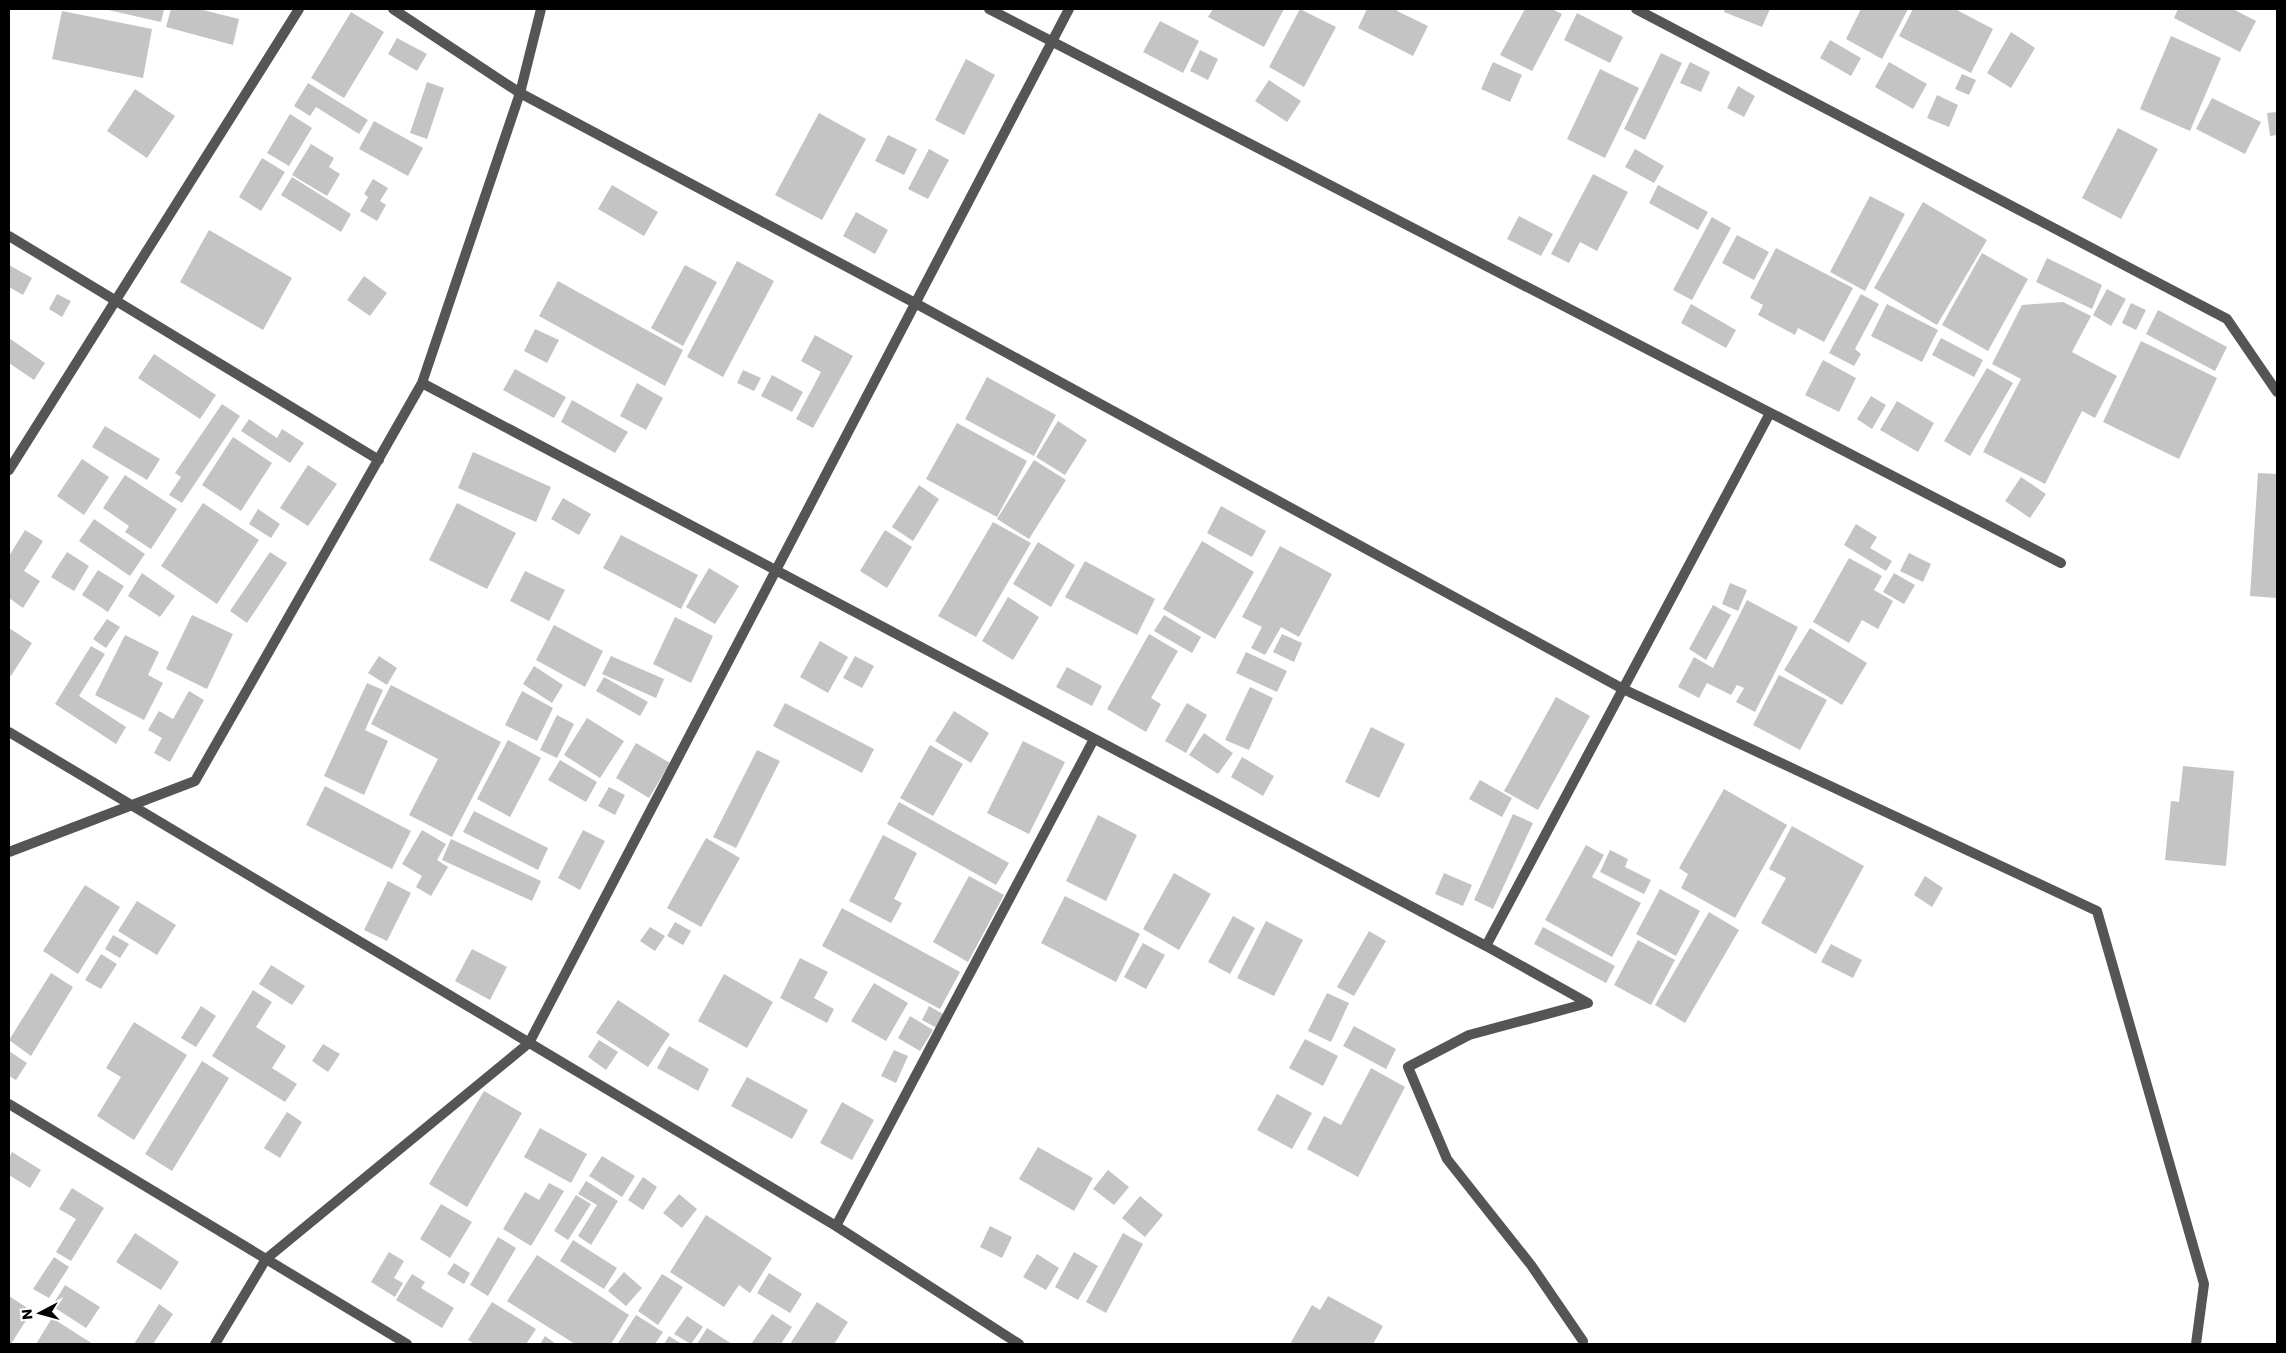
<svg xmlns="http://www.w3.org/2000/svg" width="2286" height="1353" font-family="Poppins,sans-serif">
<rect width="100%" height="100%" fill="#fff"/>
<path fill="#c4c4c4" d="M 104,9 L 164,9 L 161,22 Z
M 171,9 L 199,9 L 239,19 L 233,45 L 166,27 Z
M 1213,9 L 1284,9 L 1264,47 L 1208,17 Z
M 1300,9 L 1336,27 L 1304,87 L 1269,67 Z
M 1367,9 L 1398,9 L 1397,11 L 1428,26 L 1413,56 L 1358,28 Z
M 1525,9 L 1552,9 L 1562,14 L 1532,71 L 1500,55 Z
M 1725,9 L 1770,9 L 1762,27 L 1724,12 Z
M 1861,9 L 1908,9 L 1882,59 L 1846,39 Z
M 1913,9 L 1955,9 L 1993,29 L 1971,73 L 1899,36 Z
M 2178,9 L 2233,9 L 2256,21 L 2240,52 L 2174,18 Z
M 62,11 L 152,29 L 143,78 L 52,59 Z
M 351,12 L 384,32 L 344,98 L 311,78 Z
M 1577,13 L 1623,37 L 1610,63 L 1564,40 Z
M 1160,21 L 1199,41 L 1183,73 L 1143,52 Z
M 2011,32 L 2035,48 L 2011,88 L 1987,73 Z
M 2171,36 L 2221,58 L 2190,131 L 2140,109 Z
M 397,38 L 427,54 L 417,71 L 388,54 Z
M 1830,40 L 1861,58 L 1851,76 L 1820,58 Z
M 1200,50 L 1218,59 L 1208,80 L 1190,71 Z
M 1661,53 L 1682,63 L 1645,140 L 1624,129 Z
M 966,59 L 995,75 L 964,135 L 935,120 Z
M 1493,62 L 1522,75 L 1510,102 L 1481,89 Z
M 1690,62 L 1710,72 L 1701,92 L 1680,83 Z
M 1889,62 L 1927,84 L 1913,109 L 1875,87 Z
M 1600,69 L 1639,88 L 1605,158 L 1567,139 Z
M 1962,74 L 1976,80 L 1969,95 L 1955,89 Z
M 1269,80 L 1301,101 L 1287,122 L 1255,101 Z
M 427,82 L 444,88 L 427,139 L 410,133 Z
M 308,83 L 368,120 L 359,134 L 316,107 L 310,116 L 294,106 Z
M 1738,86 L 1755,96 L 1744,117 L 1727,108 Z
M 135,89 L 175,116 L 147,158 L 107,131 Z
M 1937,95 L 1958,105 L 1949,127 L 1927,118 Z
M 2212,98 L 2261,122 L 2245,154 L 2196,129 Z
M 2277,112 L 2277,135 L 2270,136 L 2267,113 Z
M 819,113 L 866,139 L 822,220 L 775,195 Z
M 290,114 L 312,128 L 289,166 L 267,153 Z
M 374,121 L 423,148 L 408,176 L 359,149 Z
M 2118,128 L 2158,149 L 2121,219 L 2082,198 Z
M 888,135 L 917,149 L 904,175 L 875,161 Z
M 311,144 L 334,158 L 329,167 L 340,174 L 327,196 L 292,175 Z
M 929,149 L 949,160 L 928,199 L 908,189 Z
M 1635,149 L 1664,166 L 1654,183 L 1625,167 Z
M 262,158 L 285,172 L 261,211 L 239,197 Z
M 1593,174 L 1628,192 L 1597,251 L 1580,242 L 1569,263 L 1551,254 Z
M 292,177 L 351,214 L 341,232 L 281,195 Z
M 373,179 L 388,188 L 380,201 L 386,205 L 377,221 L 360,211 L 368,197 L 364,194 Z
M 612,185 L 658,212 L 644,236 L 598,209 Z
M 1658,185 L 1708,212 L 1698,230 L 1649,203 Z
M 1870,196 L 1905,214 L 1865,291 L 1830,272 Z
M 1923,202 L 1987,240 L 1937,325 L 1874,288 Z
M 856,212 L 888,230 L 875,254 L 843,236 Z
M 1519,216 L 1553,234 L 1541,256 L 1507,239 Z
M 1712,217 L 1731,228 L 1692,300 L 1673,290 Z
M 209,230 L 292,278 L 263,330 L 180,282 Z
M 1737,235 L 1769,252 L 1754,280 L 1722,263 Z
M 1776,248 L 1853,288 L 1824,342 L 1798,328 L 1795,335 L 1758,315 L 1763,305 L 1750,298 Z
M 1982,253 L 2028,279 L 1988,351 L 1942,325 Z
M 2047,258 L 2102,285 L 2092,309 L 2036,282 Z
M 737,261 L 774,281 L 723,377 L 687,357 Z
M 9,265 L 32,278 L 23,295 L 9,287 Z
M 685,265 L 717,282 L 683,346 L 651,328 Z
M 364,276 L 387,293 L 370,316 L 347,300 Z
M 558,281 L 683,350 L 665,386 L 539,316 Z
M 2107,289 L 2126,299 L 2111,326 L 2093,315 Z
M 57,294 L 71,301 L 62,317 L 49,309 Z
M 1861,294 L 1879,304 L 1855,349 L 1861,354 L 1854,366 L 1829,353 Z
M 2063,302 L 2091,316 L 2072,352 L 2117,376 L 2095,418 L 2082,411 L 2045,484 L 1983,452 L 2021,379 L 1992,364 L 2022,305 Z
M 2131,303 L 2146,310 L 2136,330 L 2122,323 Z
M 1691,304 L 1736,330 L 1726,348 L 1681,323 Z
M 1887,304 L 1938,330 L 1922,362 L 1871,336 Z
M 2158,310 L 2227,347 L 2215,371 L 2146,334 Z
M 535,329 L 559,340 L 547,363 L 524,351 Z
M 815,335 L 853,356 L 813,428 L 796,419 L 821,372 L 801,361 Z
M 9,338 L 45,363 L 34,380 L 9,363 Z
M 1941,338 L 1983,360 L 1974,377 L 1932,355 Z
M 2141,341 L 2217,378 L 2179,459 L 2103,422 Z
M 154,354 L 216,395 L 200,419 L 138,378 Z
M 1823,360 L 1856,378 L 1839,412 L 1805,395 Z
M 1987,368 L 2013,383 L 1970,456 L 1944,441 Z
M 515,369 L 566,397 L 554,418 L 503,390 Z
M 743,370 L 761,378 L 754,391 L 737,383 Z
M 772,375 L 803,392 L 792,412 L 761,396 Z
M 987,377 L 1056,415 L 1034,456 L 965,419 Z
M 637,383 L 663,398 L 646,430 L 620,416 Z
M 1871,396 L 1886,405 L 1872,429 L 1857,419 Z
M 572,400 L 628,432 L 615,453 L 561,422 Z
M 1897,401 L 1934,423 L 1918,452 L 1880,430 Z
M 222,404 L 240,416 L 182,503 L 169,495 L 181,477 L 175,473 Z
M 249,419 L 277,438 L 282,429 L 304,443 L 290,463 L 241,431 Z
M 1058,421 L 1087,440 L 1065,475 L 1036,457 Z
M 957,423 L 1027,461 L 997,517 L 926,479 Z
M 105,426 L 160,459 L 147,480 L 92,447 Z
M 233,437 L 272,463 L 241,511 L 202,485 Z
M 473,452 L 551,487 L 536,522 L 458,488 Z
M 82,459 L 109,477 L 84,515 L 57,496 Z
M 1034,460 L 1066,480 L 1029,539 L 997,519 Z
M 308,465 L 337,484 L 308,526 L 280,508 Z
M 2258,473 L 2277,474 L 2277,598 L 2250,596 Z
M 125,475 L 177,509 L 151,549 L 125,532 L 129,526 L 103,508 Z
M 2021,477 L 2046,494 L 2030,518 L 2005,501 Z
M 919,485 L 939,499 L 913,541 L 892,527 Z
M 563,498 L 591,514 L 579,535 L 551,519 Z
M 203,503 L 259,540 L 217,604 L 161,566 Z
M 457,503 L 516,533 L 487,589 L 429,560 Z
M 1221,506 L 1266,531 L 1252,557 L 1207,533 Z
M 258,509 L 280,524 L 271,538 L 249,524 Z
M 94,519 L 145,554 L 130,576 L 79,541 Z
M 993,522 L 1031,543 L 976,637 L 938,616 Z
M 1856,524 L 1877,537 L 1870,548 L 1892,561 L 1886,571 L 1844,545 Z
M 25,530 L 43,541 L 24,571 L 40,581 L 23,608 L 9,598 L 9,556 Z
M 885,530 L 912,547 L 887,588 L 860,571 Z
M 621,535 L 698,575 L 681,609 L 603,568 Z
M 1202,541 L 1254,572 L 1215,639 L 1163,609 Z
M 1038,542 L 1075,565 L 1051,607 L 1013,584 Z
M 1280,546 L 1332,574 L 1299,637 L 1281,627 L 1265,655 L 1251,648 L 1262,627 L 1242,617 Z
M 67,552 L 89,566 L 74,591 L 51,577 Z
M 270,552 L 287,563 L 247,623 L 230,611 Z
M 1909,553 L 1931,564 L 1923,582 L 1900,571 Z
M 1849,558 L 1882,576 L 1874,590 L 1893,601 L 1878,629 L 1862,620 L 1849,643 L 1813,622 Z
M 1085,561 L 1155,599 L 1137,635 L 1065,597 Z
M 709,568 L 739,586 L 715,624 L 686,607 Z
M 98,570 L 124,586 L 108,612 L 82,595 Z
M 525,571 L 565,590 L 549,621 L 510,601 Z
M 142,573 L 175,596 L 160,617 L 128,596 Z
M 1894,573 L 1915,585 L 1904,604 L 1883,592 Z
M 1730,583 L 1747,590 L 1738,611 L 1722,604 Z
M 1008,597 L 1039,617 L 1013,660 L 982,641 Z
M 1747,600 L 1798,627 L 1755,712 L 1736,702 L 1744,688 L 1737,685 L 1731,695 L 1707,683 L 1699,698 L 1678,687 L 1694,657 L 1713,668 Z
M 1713,605 L 1731,615 L 1706,660 L 1689,649 Z
M 192,615 L 233,634 L 207,689 L 166,669 Z
M 1164,615 L 1201,637 L 1192,653 L 1154,631 Z
M 675,617 L 713,636 L 691,683 L 653,664 Z
M 107,619 L 120,627 L 106,648 L 93,639 Z
M 554,625 L 603,651 L 585,687 L 536,660 Z
M 9,628 L 32,643 L 11,676 L 9,674 Z
M 1810,628 L 1867,663 L 1842,705 L 1784,670 Z
M 1149,634 L 1178,651 L 1151,698 L 1161,704 L 1146,732 L 1107,709 Z
M 1282,634 L 1302,643 L 1294,662 L 1273,652 Z
M 125,635 L 159,652 L 148,675 L 163,683 L 144,720 L 95,695 Z
M 820,641 L 848,657 L 828,693 L 800,677 Z
M 91,646 L 105,654 L 79,696 L 126,727 L 116,744 L 55,704 Z
M 1246,652 L 1287,671 L 1277,692 L 1236,673 Z
M 379,656 L 397,668 L 387,685 L 368,673 Z
M 611,656 L 664,679 L 656,698 L 602,674 Z
M 855,656 L 874,666 L 862,688 L 843,678 Z
M 534,666 L 563,685 L 552,703 L 523,684 Z
M 1067,667 L 1102,686 L 1092,706 L 1056,687 Z
M 1779,675 L 1827,700 L 1800,750 L 1753,725 Z
M 604,677 L 648,702 L 640,716 L 596,691 Z
M 367,683 L 383,690 L 365,730 L 388,741 L 364,795 L 324,776 Z
M 391,685 L 501,742 L 452,837 L 409,815 L 438,759 L 371,724 Z
M 1250,687 L 1273,698 L 1249,750 L 1225,740 Z
M 189,691 L 204,700 L 170,762 L 154,753 L 162,738 L 148,730 L 159,711 L 173,719 Z
M 522,691 L 553,708 L 537,741 L 505,725 Z
M 1556,697 L 1590,716 L 1538,810 L 1504,791 Z
M 785,703 L 874,749 L 862,773 L 773,726 Z
M 1187,703 L 1207,715 L 1186,753 L 1165,741 Z
M 954,711 L 989,733 L 971,763 L 935,741 Z
M 557,715 L 574,724 L 557,758 L 540,750 Z
M 587,718 L 624,741 L 600,778 L 564,755 Z
M 1371,727 L 1405,744 L 1379,798 L 1345,782 Z
M 1204,733 L 1233,753 L 1218,774 L 1189,755 Z
M 508,740 L 541,758 L 510,817 L 477,799 Z
M 1023,741 L 1065,762 L 1029,834 L 987,813 Z
M 636,743 L 670,763 L 649,798 L 616,778 Z
M 930,745 L 963,764 L 933,816 L 900,798 Z
M 757,750 L 780,761 L 736,848 L 713,837 Z
M 1242,757 L 1274,776 L 1263,796 L 1231,777 Z
M 560,760 L 597,782 L 586,802 L 548,780 Z
M 2183,766 L 2234,771 L 2226,866 L 2165,860 L 2171,801 L 2179,802 Z
M 1480,780 L 1512,798 L 1502,817 L 1469,799 Z
M 325,786 L 411,831 L 392,869 L 306,825 Z
M 609,787 L 625,795 L 615,815 L 598,806 Z
M 1724,789 L 1787,825 L 1735,918 L 1681,888 L 1688,874 L 1679,868 Z
M 899,802 L 1009,863 L 996,885 L 887,824 Z
M 474,811 L 548,848 L 538,870 L 463,832 Z
M 1513,814 L 1533,823 L 1493,909 L 1474,900 Z
M 1098,815 L 1137,835 L 1106,901 L 1066,881 Z
M 1792,826 L 1864,866 L 1816,954 L 1761,923 L 1786,878 L 1769,869 Z
M 422,830 L 446,844 L 437,860 L 448,867 L 431,896 L 416,887 L 422,876 L 402,864 Z
M 583,830 L 605,841 L 580,890 L 558,878 Z
M 883,835 L 917,853 L 894,899 L 902,903 L 891,923 L 849,901 Z
M 706,838 L 740,858 L 701,927 L 667,908 Z
M 451,839 L 541,881 L 532,901 L 442,860 Z
M 1586,845 L 1604,855 L 1592,877 L 1641,903 L 1612,957 L 1545,920 Z
M 1610,850 L 1628,859 L 1625,867 L 1651,880 L 1644,894 L 1600,872 Z
M 1174,873 L 1211,894 L 1179,950 L 1143,929 Z
M 1444,873 L 1472,885 L 1463,906 L 1435,894 Z
M 969,876 L 1004,895 L 968,962 L 933,942 Z
M 1925,876 L 1943,888 L 1932,907 L 1914,895 Z
M 388,881 L 411,893 L 387,941 L 364,930 Z
M 85,885 L 120,907 L 78,974 L 43,951 Z
M 1660,889 L 1700,911 L 1676,956 L 1636,934 Z
M 1065,896 L 1140,934 L 1116,982 L 1041,943 Z
M 137,901 L 176,925 L 157,955 L 118,931 Z
M 842,908 L 960,972 L 940,1009 L 822,946 Z
M 1709,912 L 1739,930 L 1685,1023 L 1655,1005 Z
M 1233,916 L 1255,928 L 1230,974 L 1208,962 Z
M 1266,921 L 1303,940 L 1274,996 L 1237,978 Z
M 675,922 L 691,931 L 683,945 L 667,936 Z
M 650,927 L 665,936 L 655,951 L 640,941 Z
M 1543,927 L 1615,966 L 1606,983 L 1534,944 Z
M 1369,931 L 1386,941 L 1354,996 L 1337,987 Z
M 113,935 L 129,944 L 120,958 L 105,949 Z
M 1638,940 L 1675,960 L 1651,1005 L 1614,985 Z
M 1143,943 L 1165,955 L 1146,989 L 1124,977 Z
M 1831,944 L 1862,960 L 1853,978 L 1821,962 Z
M 472,949 L 507,967 L 490,1000 L 455,981 Z
M 101,954 L 117,964 L 101,989 L 85,980 Z
M 800,958 L 828,972 L 814,998 L 834,1009 L 827,1023 L 780,998 Z
M 271,965 L 305,986 L 292,1005 L 259,984 Z
M 51,973 L 73,987 L 31,1056 L 9,1040 Z
M 724,974 L 773,1002 L 747,1048 L 698,1021 Z
M 874,983 L 908,1003 L 886,1041 L 851,1021 Z
M 253,990 L 272,1002 L 256,1027 L 286,1046 L 272,1068 L 297,1084 L 285,1102 L 212,1056 Z
M 1327,993 L 1349,1003 L 1331,1042 L 1308,1031 Z
M 618,1000 L 670,1034 L 648,1067 L 596,1033 Z
M 201,1006 L 216,1016 L 196,1047 L 181,1038 Z
M 929,1006 L 945,1015 L 937,1028 L 922,1020 Z
M 910,1016 L 933,1030 L 920,1051 L 898,1038 Z
M 134,1022 L 187,1055 L 134,1140 L 97,1116 L 121,1077 L 106,1068 Z
M 1354,1026 L 1396,1049 L 1386,1069 L 1343,1046 Z
M 1305,1039 L 1338,1056 L 1323,1086 L 1289,1068 Z
M 599,1040 L 618,1052 L 606,1070 L 588,1057 Z
M 323,1044 L 340,1054 L 328,1072 L 312,1061 Z
M 669,1046 L 709,1069 L 698,1091 L 657,1068 Z
M 894,1050 L 908,1056 L 896,1083 L 881,1076 Z
M 9,1051 L 27,1063 L 16,1080 L 9,1076 Z
M 202,1061 L 229,1078 L 172,1171 L 145,1154 Z
M 1371,1068 L 1405,1087 L 1358,1177 L 1307,1149 L 1324,1116 L 1341,1125 Z
M 747,1077 L 808,1110 L 792,1139 L 731,1106 Z
M 484,1091 L 522,1113 L 467,1207 L 429,1184 Z
M 1277,1094 L 1312,1113 L 1292,1149 L 1257,1130 Z
M 842,1102 L 874,1120 L 852,1160 L 820,1143 Z
M 287,1112 L 302,1122 L 280,1158 L 264,1148 Z
M 540,1128 L 587,1154 L 571,1183 L 524,1157 Z
M 1038,1147 L 1093,1178 L 1074,1211 L 1019,1179 Z
M 12,1152 L 41,1170 L 30,1188 L 9,1175 L 9,1158 Z
M 602,1156 L 635,1176 L 622,1197 L 589,1176 Z
M 1108,1170 L 1129,1187 L 1114,1205 L 1093,1189 Z
M 643,1177 L 657,1187 L 643,1210 L 628,1200 Z
M 586,1181 L 618,1201 L 591,1245 L 578,1236 L 597,1205 L 578,1194 Z
M 549,1183 L 564,1191 L 531,1246 L 503,1229 L 525,1192 L 539,1200 Z
M 72,1188 L 104,1208 L 71,1261 L 56,1252 L 76,1219 L 59,1209 Z
M 679,1194 L 697,1209 L 682,1228 L 663,1213 Z
M 576,1195 L 591,1204 L 568,1240 L 554,1231 Z
M 1140,1196 L 1163,1215 L 1145,1237 L 1122,1218 Z
M 441,1204 L 472,1222 L 450,1258 L 420,1239 Z
M 706,1215 L 772,1258 L 750,1293 L 739,1285 L 724,1307 L 670,1272 Z
M 990,1226 L 1012,1237 L 1002,1258 L 980,1247 Z
M 135,1233 L 179,1262 L 161,1290 L 116,1262 Z
M 1123,1233 L 1143,1244 L 1106,1313 L 1086,1302 Z
M 498,1237 L 516,1248 L 488,1296 L 470,1285 Z
M 573,1240 L 617,1268 L 604,1289 L 560,1261 Z
M 389,1252 L 404,1261 L 394,1278 L 403,1283 L 395,1297 L 371,1282 Z
M 1074,1252 L 1098,1266 L 1078,1300 L 1055,1287 Z
M 1037,1254 L 1059,1268 L 1046,1290 L 1023,1277 Z
M 537,1255 L 629,1315 L 611,1344 L 575,1344 L 507,1301 Z
M 54,1257 L 69,1267 L 49,1298 L 33,1289 Z
M 454,1263 L 470,1273 L 464,1284 L 447,1274 Z
M 624,1272 L 642,1288 L 626,1306 L 608,1291 Z
M 769,1273 L 802,1294 L 790,1313 L 757,1293 Z
M 412,1274 L 425,1282 L 421,1288 L 454,1308 L 442,1328 L 396,1300 Z
M 662,1274 L 683,1287 L 658,1325 L 638,1311 Z
M 65,1285 L 100,1307 L 86,1328 L 52,1306 Z
M 9,1296 L 32,1311 L 11,1344 L 9,1344 Z
M 1328,1296 L 1383,1326 L 1373,1344 L 1290,1344 L 1312,1305 L 1320,1310 Z
M 492,1302 L 536,1329 L 526,1344 L 475,1344 L 468,1340 Z
M 817,1302 L 848,1322 L 834,1344 L 790,1344 Z
M 159,1304 L 173,1314 L 153,1344 L 134,1344 Z
M 772,1314 L 792,1327 L 781,1344 L 751,1344 Z
M 636,1315 L 663,1332 L 655,1344 L 618,1343 Z
M 687,1316 L 703,1327 L 691,1344 L 674,1334 Z
M 52,1318 L 93,1344 L 36,1344 Z
M 707,1328 L 732,1344 L 697,1344 Z
M 545,1336 L 556,1344 L 540,1344 Z
M 669,1336 L 682,1344 L 664,1344 Z"/>
<g fill="none" stroke-linecap="round" stroke-linejoin="round">
<path stroke="#555" stroke-width="10" d="M 393,9 L 520,93 L 915,303 L 1623,689 L 2097,911 L 2204,1284 L 2196,1344
M 989,9 L 2061,563
M 1636,9 L 2227,319 L 2277,392
M 9,236 L 379,460
M 422,383 L 1486,946 L 1588,1003 L 1469,1035 L 1408,1067 L 1447,1159 L 1531,1265 L 1583,1341
M 9,470 L 299,9
M 9,732 L 836,1226 L 1019,1344
M 9,852 L 195,781 L 422,383 L 520,93 L 541,9
M 1486,946 L 1770,413
M 9,1104 L 407,1344
M 836,1226 L 1094,739
M 215,1344 L 266,1259 L 529,1043 L 1069,9"/>
</g>
<rect width="2286" height="1353" fill="none" stroke="#000000" stroke-width="20"/>
<g transform="translate(40 1313) rotate(264)" stroke="#ffffff" stroke-width="4" paint-order="stroke">
<path d="M0-4L9 19L0 12L-9 19Z" fill="#000000"/>
<text y="-8" font-size="14" font-weight="bold" text-anchor="middle" fill="#000000">N</text>
</g>
</svg>
